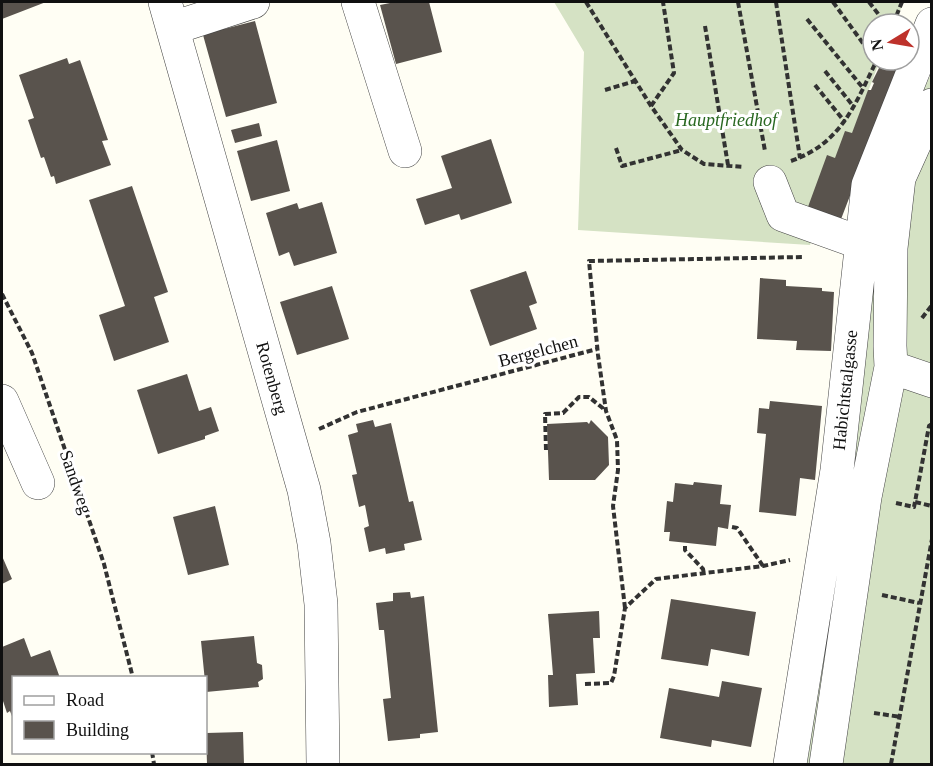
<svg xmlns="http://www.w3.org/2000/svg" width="933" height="766" font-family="Georgia,serif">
<rect width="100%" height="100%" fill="#fffef4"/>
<path fill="#d5e2c4" d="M 554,2 L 904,2 L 894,24 L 873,24 L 873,60 L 880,60 L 810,245 L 578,230 L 584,52 Z
M 931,74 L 931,764 L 806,764 L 877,184 Z"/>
<path fill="#59534d" d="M 2,2 L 46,2 L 2,19 Z
M 395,2 L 429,2 L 442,52 L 396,64 L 380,5 Z
M 221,17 L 224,29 L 255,21 L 277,103 L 226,117 L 203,35 Z
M 67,58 L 69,64 L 80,60 L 108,140 L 102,141 L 111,165 L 56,184 L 54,176 L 51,177 L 44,157 L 41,158 L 28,120 L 34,118 L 19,75 Z
M 883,60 L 908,60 L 886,102 L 838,227 L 805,215 L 827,155 L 835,158 L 845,131 L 852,133 L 868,90 L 871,90 L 874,83 L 872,82 Z
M 259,123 L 262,136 L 235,143 L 231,130 Z
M 491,139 L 512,203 L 461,220 L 459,214 L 425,225 L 416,199 L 452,188 L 441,156 Z
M 277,140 L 290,191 L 251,201 L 237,151 Z
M 132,186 L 168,292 L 154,297 L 169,342 L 114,361 L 99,315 L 125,306 L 89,200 Z
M 322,202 L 337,253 L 294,266 L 289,252 L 279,256 L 266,213 L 297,203 L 299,209 Z
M 526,271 L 537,303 L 529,306 L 537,329 L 490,346 L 470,290 Z
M 760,278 L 786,280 L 786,286 L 822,288 L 822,291 L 834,292 L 831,351 L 796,350 L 797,341 L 757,339 Z
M 332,286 L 349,339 L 297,355 L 280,302 Z
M 187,374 L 199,411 L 211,407 L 219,431 L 205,436 L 205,439 L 158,454 L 137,390 Z
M 770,401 L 822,406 L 815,480 L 800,478 L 796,516 L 759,512 L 766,434 L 757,433 L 759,408 L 769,409 Z
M 373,420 L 375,427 L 391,423 L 409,502 L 413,501 L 422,540 L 404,544 L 405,550 L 386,554 L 385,548 L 369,552 L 364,528 L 369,526 L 365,505 L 359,507 L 352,475 L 357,474 L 348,435 L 358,432 L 356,424 Z
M 591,420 L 608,437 L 609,465 L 595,480 L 549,480 L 547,424 L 587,422 L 589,424 Z
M 694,482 L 722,485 L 720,504 L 731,505 L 728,529 L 718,527 L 716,546 L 669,541 L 670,532 L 664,532 L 667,501 L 673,502 L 675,483 L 693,485 Z
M 215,506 L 229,565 L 188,575 L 173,517 Z
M 2,556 L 12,579 L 2,584 Z
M 410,592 L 411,598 L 424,596 L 438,732 L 420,734 L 420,738 L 388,741 L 383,699 L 391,698 L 384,630 L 379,630 L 376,603 L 393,601 L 393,593 Z
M 671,599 L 756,612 L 749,656 L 711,649 L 708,666 L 661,659 Z
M 599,611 L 600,638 L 593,638 L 595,673 L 576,674 L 578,705 L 549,707 L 548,675 L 553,675 L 548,614 Z
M 254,636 L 257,663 L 262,665 L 263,679 L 258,682 L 259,687 L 206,692 L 201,641 Z
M 24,638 L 31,657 L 50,650 L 60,678 L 14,678 L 13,719 L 10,711 L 7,713 L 2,698 L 2,647 Z
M 722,681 L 762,688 L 751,747 L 712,740 L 711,747 L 660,738 L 669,688 L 719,697 Z
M 243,732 L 244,764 L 207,764 L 206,733 Z"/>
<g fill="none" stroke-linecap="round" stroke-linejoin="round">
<g stroke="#434343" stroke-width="34">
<path id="minor" d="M 165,2 L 304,490 L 314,543 L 321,604 L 323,764
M 358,2 L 405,151
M 173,28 L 253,2
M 770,182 L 783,215 L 861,243
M 891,367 L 932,381
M 2,401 L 38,483
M 790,764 L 837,470 L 868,185 L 932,24
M 826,764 L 865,497 L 891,367 L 890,346 L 891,248 L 899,178 L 932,105"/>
</g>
<path stroke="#323232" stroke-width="4" stroke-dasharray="6 3" stroke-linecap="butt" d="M 586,2 L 651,106 L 682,150 L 704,164 L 744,167
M 738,2 L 765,151
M 776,2 L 800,158
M 833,2 L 873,57
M 869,2 L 886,24
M 807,19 L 863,88
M 893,24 L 902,2
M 705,26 L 728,165
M 825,71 L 854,107
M 815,85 L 845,122
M 605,90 L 635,81
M 651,106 L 674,73 L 663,2
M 616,148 L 622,166 L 682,150
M 791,161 C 842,143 855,104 877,60
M 2,294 L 32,353 L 104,564 L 133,678
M 922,318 L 932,305
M 932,424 L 929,426 L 915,502 L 932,506
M 319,429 L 357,412 L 597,349
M 546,450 L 545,414 L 563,413 L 579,397 L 589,397 L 605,410
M 896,503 L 914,507 L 915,502
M 732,527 L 737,528 L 763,566
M 685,546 L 685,550 L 703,569 L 704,574
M 882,595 L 919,603
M 625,608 L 613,506 L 618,470 L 617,440 L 606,411 L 598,355 L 589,261 L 804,257
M 585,684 L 611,683 L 614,676 L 625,608 L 656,579 L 763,566 L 790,560
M 874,713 L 901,717
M 152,752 L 154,764
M 891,764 L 932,539"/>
<use href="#minor" stroke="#fff" stroke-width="33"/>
</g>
<g text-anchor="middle" stroke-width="6" stroke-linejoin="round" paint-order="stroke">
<g font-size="18" font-style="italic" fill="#296821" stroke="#fff">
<text x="726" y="126">Hauptfriedhof</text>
</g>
<g font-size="18" fill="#101010" stroke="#fff">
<text transform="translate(538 351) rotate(-15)" y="6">Bergelchen</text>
<text transform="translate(272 378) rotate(74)" y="6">Rotenberg</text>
<text transform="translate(845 390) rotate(-84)" y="6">Habichtstalgasse</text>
<text transform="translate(76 482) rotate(71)" y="6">Sandweg</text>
</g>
</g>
<rect width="933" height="766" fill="none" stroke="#101010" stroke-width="6"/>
<rect x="12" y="676" width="195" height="78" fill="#ffffff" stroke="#9f9f9f" stroke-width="1.5"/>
<rect x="24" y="696" width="30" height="9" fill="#ffffff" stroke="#9f9f9f" stroke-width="1.5"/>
<text x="66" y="706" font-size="18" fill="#101010">Road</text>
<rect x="24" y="721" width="30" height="18" fill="#59534d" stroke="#9f9f9f" stroke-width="1.5"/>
<text x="66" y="736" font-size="18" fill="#101010">Building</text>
<g transform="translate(891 42) rotate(259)"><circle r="28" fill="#ffffff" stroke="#9f9f9f" stroke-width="1.5"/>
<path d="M0-4.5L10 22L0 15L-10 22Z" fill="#be322b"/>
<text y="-9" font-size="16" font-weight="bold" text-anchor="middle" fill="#101010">N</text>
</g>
</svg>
